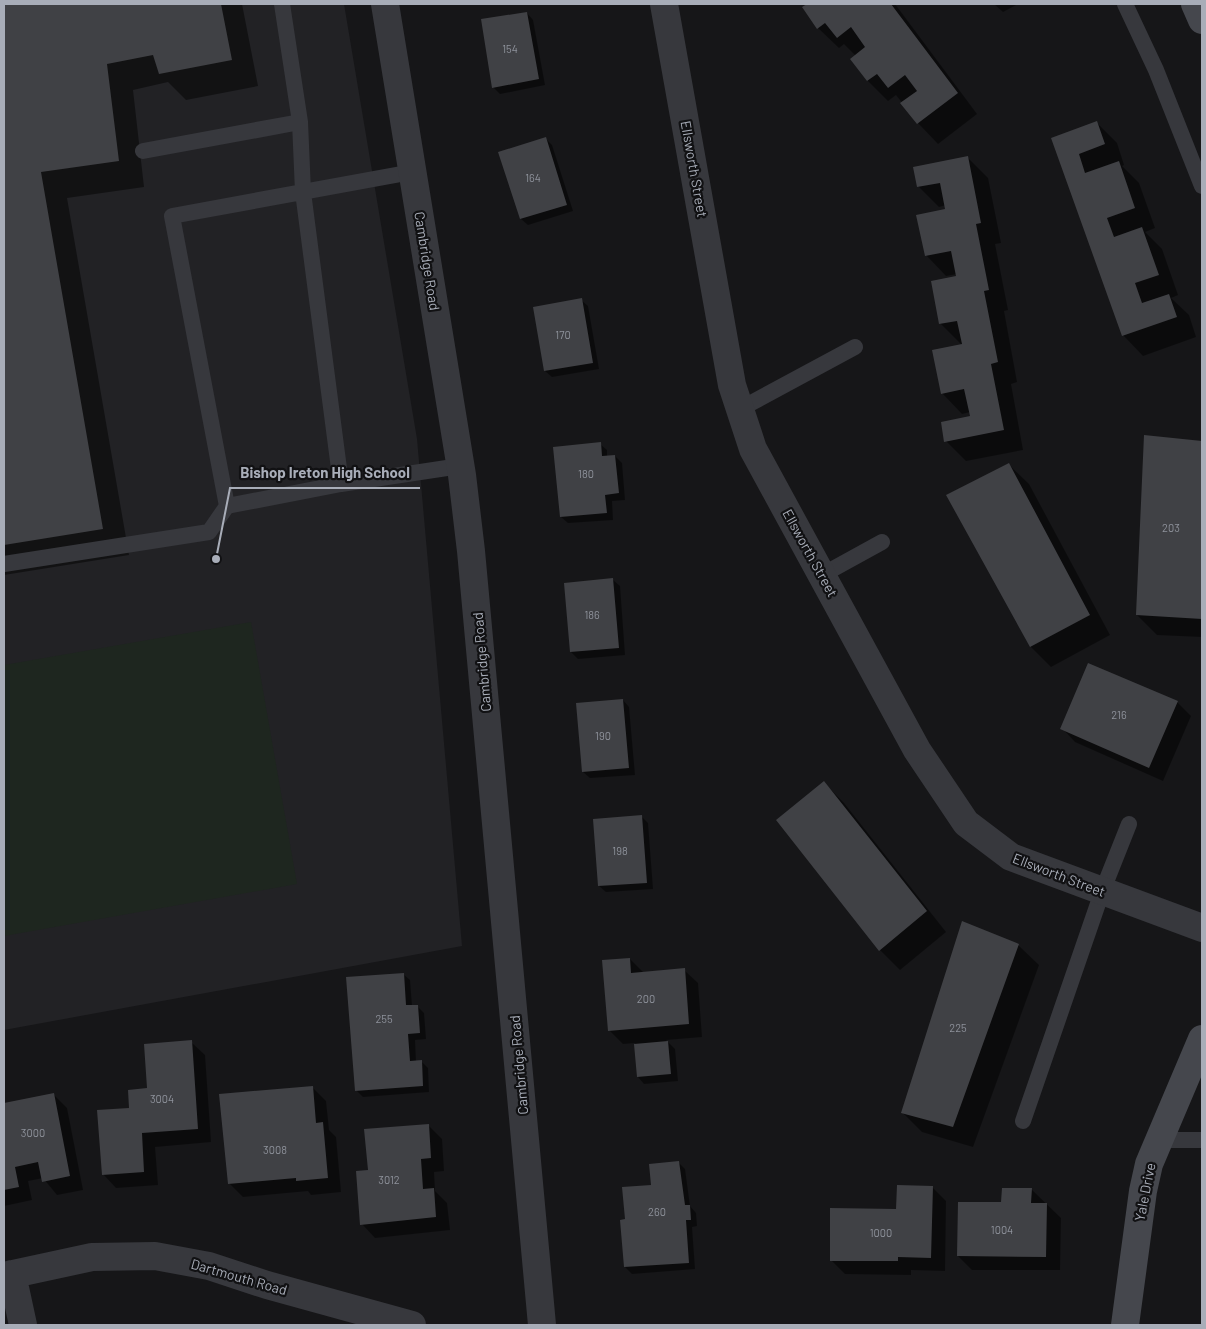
<svg xmlns="http://www.w3.org/2000/svg" width="1206" height="1329" font-family="Barlow,sans-serif">
<rect width="100%" height="100%" fill="#161618"/>
<path fill="#222225" d="M 4,4 L 344,4 L 417,439 L 462,946 L 4,1030 Z"/>
<path fill="#1e261f" d="M 251,622 L 297,884 L 4,936 L 4,665 Z"/>
<path fill="#0007" d="M 4,4 L 242,4 L 258,86 L 186,100 L 168,82 L 133,90 L 144,187 L 67,198 L 129,555 L 4,575 Z
M 809,4 L 895,4 L 977,114 L 938,144 L 918,123 L 896,95 L 888,101 L 868,81 L 852,59 L 856,56 L 844,44 L 839,48 L 818,28 L 803,8 Z
M 994,4 L 1018,4 L 1003,12 Z
M 527,13 L 533,20 L 545,85 L 500,94 L 493,87 Z
M 1097,123 L 1117,143 L 1124,165 L 1122,166 L 1139,183 L 1155,228 L 1145,232 L 1162,249 L 1178,295 L 1171,298 L 1189,315 L 1196,337 L 1143,356 L 1123,335 L 1053,138 Z
M 546,139 L 552,145 L 573,211 L 528,225 L 521,219 L 500,153 Z
M 968,158 L 988,178 L 1001,243 L 995,244 L 1008,310 L 1004,311 L 1017,382 L 1011,384 L 1023,450 L 966,461 L 946,441 L 971,417 L 970,412 L 962,414 L 942,393 L 962,345 L 940,323 L 957,274 L 946,276 L 926,255 L 947,210 L 946,205 L 939,207 L 918,186 Z
M 581,300 L 588,306 L 599,369 L 552,377 L 545,371 Z
M 1145,437 L 1202,442 L 1202,637 L 1157,635 L 1137,615 Z
M 600,444 L 607,450 L 607,457 L 615,456 L 622,463 L 625,500 L 612,501 L 613,520 L 568,523 L 561,517 Z
M 1008,464 L 1029,484 L 1110,635 L 1051,667 L 1031,647 L 948,495 Z
M 613,580 L 620,586 L 625,655 L 578,659 L 571,652 L 565,584 Z
M 623,700 L 629,707 L 635,775 L 590,778 L 583,772 Z
M 1177,702 L 1191,716 L 1163,781 L 1075,742 L 1062,728 Z
M 824,783 L 844,803 L 946,932 L 900,970 L 880,950 Z
M 641,816 L 648,823 L 653,889 L 606,892 L 599,886 Z
M 1018,945 L 1039,965 L 973,1147 L 922,1132 L 902,1112 Z
M 630,959 L 644,973 L 684,970 L 698,983 L 702,1037 L 666,1040 L 675,1049 L 678,1081 L 644,1084 L 638,1077 L 635,1043 L 623,1044 L 609,1030 Z
M 403,974 L 410,980 L 412,1006 L 417,1006 L 424,1013 L 426,1039 L 415,1040 L 416,1062 L 421,1061 L 428,1068 L 429,1092 L 363,1097 L 356,1090 Z
M 191,1042 L 205,1055 L 211,1142 L 155,1147 L 158,1185 L 116,1188 L 103,1174 L 148,1090 Z
M 312,1087 L 326,1101 L 329,1130 L 336,1137 L 341,1192 L 311,1195 L 308,1191 L 243,1197 L 229,1183 Z
M 53,1094 L 67,1108 L 83,1190 L 57,1195 L 43,1178 L 28,1181 L 32,1200 L 4,1206 L 4,1104 Z
M 428,1125 L 442,1139 L 444,1171 L 434,1172 L 435,1191 L 447,1203 L 450,1230 L 375,1238 L 362,1224 L 369,1171 Z
M 678,1162 L 685,1169 L 690,1206 L 696,1213 L 697,1226 L 692,1227 L 695,1269 L 632,1274 L 625,1267 L 622,1221 L 626,1220 L 653,1186 Z
M 932,1187 L 946,1201 L 945,1271 L 911,1270 L 911,1275 L 845,1274 L 831,1260 Z
M 1031,1189 L 1061,1218 L 1060,1270 L 972,1270 L 958,1256 L 1003,1204 Z"/>
<path fill="#404145" d="M 4,4 L 221,4 L 232,60 L 159,74 L 153,55 L 107,64 L 119,161 L 41,172 L 103,529 L 4,545 Z
M 807,4 L 891,4 L 958,93 L 917,124 L 900,103 L 917,91 L 905,75 L 888,88 L 877,74 L 867,81 L 850,59 L 865,47 L 851,27 L 837,38 L 825,23 L 817,29 L 802,7 Z
M 527,12 L 539,79 L 492,88 L 481,19 Z
M 1097,121 L 1105,144 L 1079,154 L 1085,173 L 1119,161 L 1135,208 L 1107,218 L 1114,237 L 1142,227 L 1159,275 L 1135,283 L 1142,303 L 1169,294 L 1177,317 L 1122,336 L 1051,138 Z
M 546,137 L 567,205 L 520,219 L 498,152 Z
M 968,156 L 981,223 L 976,224 L 989,290 L 984,291 L 998,362 L 991,364 L 1004,430 L 944,442 L 941,422 L 970,416 L 964,389 L 941,394 L 932,350 L 962,344 L 957,321 L 939,324 L 931,281 L 956,276 L 951,251 L 925,256 L 916,215 L 945,209 L 940,183 L 917,187 L 913,167 Z
M 582,298 L 593,363 L 544,371 L 533,307 Z
M 1144,435 L 1202,441 L 1202,619 L 1136,615 Z
M 601,442 L 602,456 L 615,455 L 619,493 L 605,495 L 607,513 L 560,517 L 553,447 Z
M 1009,463 L 1090,615 L 1030,647 L 946,495 Z
M 613,578 L 619,648 L 570,652 L 564,583 Z
M 1088,663 L 1178,701 L 1149,768 L 1060,729 Z
M 623,699 L 629,768 L 582,772 L 576,703 Z
M 824,781 L 927,911 L 879,951 L 776,820 Z
M 642,815 L 647,883 L 598,886 L 593,819 Z
M 962,921 L 1019,944 L 953,1127 L 901,1113 Z
M 630,958 L 631,973 L 685,968 L 689,1024 L 608,1031 L 602,960 Z
M 404,973 L 406,1005 L 418,1005 L 420,1033 L 408,1034 L 410,1061 L 422,1060 L 423,1086 L 355,1091 L 346,977 Z
M 192,1040 L 198,1129 L 142,1133 L 144,1172 L 102,1175 L 97,1110 L 129,1108 L 128,1090 L 147,1088 L 144,1044 Z
M 668,1041 L 671,1074 L 637,1077 L 634,1044 Z
M 313,1086 L 316,1123 L 323,1122 L 328,1178 L 296,1181 L 296,1178 L 228,1184 L 219,1094 Z
M 54,1093 L 70,1176 L 42,1182 L 38,1162 L 15,1167 L 19,1187 L 4,1190 L 4,1103 Z
M 429,1124 L 431,1158 L 421,1159 L 423,1189 L 434,1188 L 436,1217 L 360,1225 L 356,1171 L 368,1170 L 364,1129 Z
M 679,1161 L 685,1205 L 690,1205 L 691,1220 L 686,1220 L 689,1263 L 624,1267 L 620,1220 L 625,1219 L 622,1187 L 651,1185 L 649,1164 Z
M 897,1185 L 933,1186 L 931,1258 L 898,1257 L 898,1261 L 830,1261 L 830,1208 L 896,1209 Z
M 1002,1188 L 1032,1188 L 1031,1203 L 1047,1203 L 1046,1257 L 957,1256 L 958,1202 L 1001,1202 Z"/>
<g fill="none" stroke-linecap="round" stroke-linejoin="round">
<path stroke="#37383d" stroke-width="16" d="M 282,4 L 300,122 L 303,192 L 341,484
M 1125,4 L 1156,70 L 1202,186
M 143,151 L 300,122
M 740,409 L 855,347
M 227,506 L 172,216 L 412,172
M 4,564 L 209,532 L 227,506 L 341,484 L 460,466
M 822,575 L 882,542
M 1023,1121 L 1102,892 L 1129,824
M 1159,1140 L 1202,1140"/>
<path stroke="#37383d" stroke-width="28" d="M 385,4 L 462,475 L 471,551 L 542,1325
M 664,4 L 732,385 L 753,449 L 917,750 L 966,823 L 1011,857 L 1202,928
M 12,1274 L 23,1325
M 4,1276 L 92,1257 L 155,1256 L 209,1266 L 267,1285 L 412,1325"/>
<path stroke="#45474d" stroke-width="28" d="M 1195,4 L 1202,20
M 1125,1325 L 1143,1191 L 1149,1164 L 1202,1039"/>
</g>
<g text-anchor="middle" stroke-width="4.5" stroke-linejoin="round" paint-order="stroke">
<g font-size="11" fill="#8e929b">
<text x="510" y="53">154</text>
<text x="533" y="182">164</text>
<text x="563" y="339">170</text>
<text x="586" y="478">180</text>
<text x="1171" y="532">203</text>
<text x="592" y="619">186</text>
<text x="1119" y="719">216</text>
<text x="603" y="740">190</text>
<text x="620" y="855">198</text>
<text x="646" y="1003">200</text>
<text x="384" y="1023">255</text>
<text x="958" y="1032">225</text>
<text x="162" y="1103">3004</text>
<text x="33" y="1137">3000</text>
<text x="275" y="1154">3008</text>
<text x="389" y="1184">3012</text>
<text x="657" y="1216">260</text>
<text x="1002" y="1234">1004</text>
<text x="881" y="1237">1000</text>
</g>
<g font-size="14" fill="#a8adb8" stroke="#111113">
<text transform="translate(694 169) rotate(80)" y="5">Ellsworth Street</text>
<text transform="translate(427 261) rotate(81)" y="5">Cambridge Road</text>
<text transform="translate(810 553) rotate(61)" y="5">Ellsworth Street</text>
<text transform="translate(482 662) rotate(-95)" y="5">Cambridge Road</text>
<text transform="translate(1059 875) rotate(21)" y="5">Ellsworth Street</text>
<text transform="translate(519 1065) rotate(-95)" y="5">Cambridge Road</text>
<text transform="translate(1145 1192) rotate(-79)" y="5">Yale Drive</text>
<text transform="translate(239 1277) rotate(16)" y="5">Dartmouth Road</text>
</g>
</g>
<path fill="none" stroke="#a8adb8" stroke-width="2" d="M216 559L230 488H420"/>
<circle fill="#a8adb8" stroke="#111113" stroke-width="2" cx="216" cy="559" r="5"/>
<g font-size="15" text-anchor="middle" font-weight="bold" fill="#a8adb8" stroke="#111113" stroke-width="4.5" stroke-linejoin="round" paint-order="stroke">
<text x="325" y="478">Bishop Ireton High School</text>
</g>
<rect width="1206" height="1329" fill="none" stroke="#a8adb8" stroke-width="10"/>
</svg>
